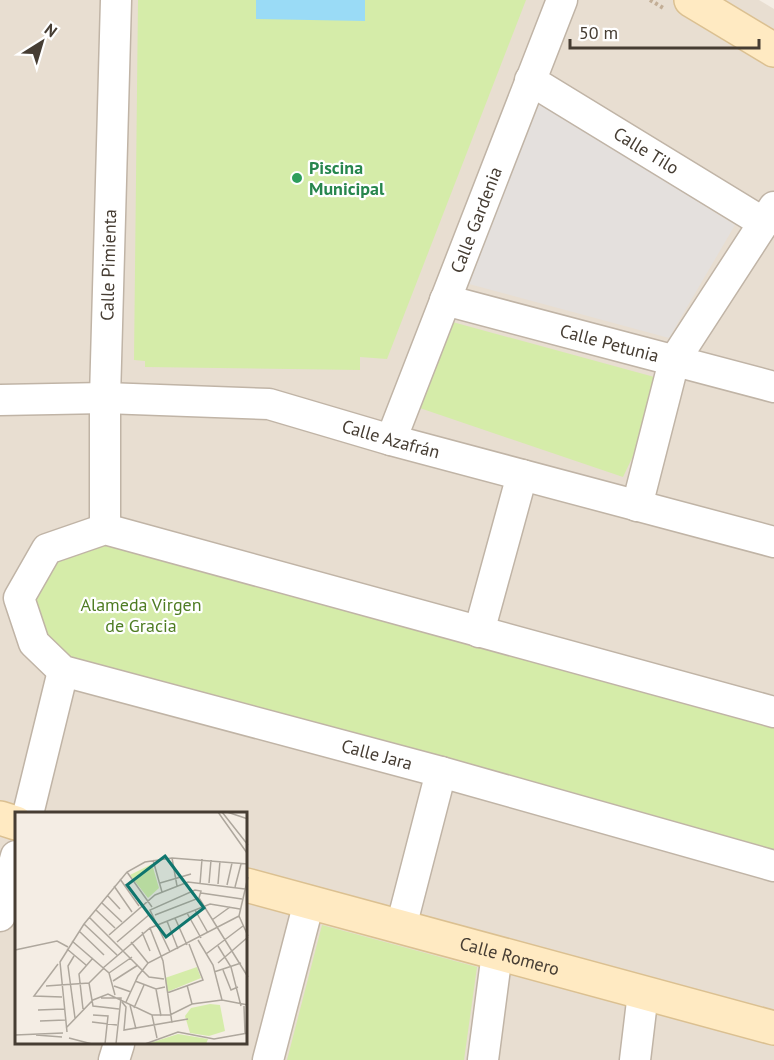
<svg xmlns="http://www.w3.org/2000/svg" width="774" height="1060" font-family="'PT Sans',sans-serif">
<rect width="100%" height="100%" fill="#f4ede4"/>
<path fill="#e8ded1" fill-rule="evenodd" d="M 0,0 L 759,0 L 774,9 L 774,1060 L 0,1060 ZM 16,814 L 246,814 L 246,1044 L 16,1044 Z"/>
<path fill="#d5eca9" d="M 138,0 L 526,0 L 387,359 L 360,357 L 360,370 L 145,367 L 145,361 L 134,360 Z
M 438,318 L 669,381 L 623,477 L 405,403 Z
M 106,541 L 774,722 L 774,850 L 68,660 L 40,637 L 33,598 L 54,557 Z
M 322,925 L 477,967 L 464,1060 L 287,1060 Z"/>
<path fill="#e4e0dd" d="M 538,102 L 735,225 L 669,338 L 469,284 Z"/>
<path fill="#9adbf6" d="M 256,0 L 365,0 L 365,21 L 256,19 Z"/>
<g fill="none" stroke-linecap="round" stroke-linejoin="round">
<g stroke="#c0b4a6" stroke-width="33">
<g id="street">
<path id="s1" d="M 530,80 L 764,223"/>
<path id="s2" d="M 445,300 L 774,387"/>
<path id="s3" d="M 0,400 L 105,398 L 269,404 L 391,440 L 774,542"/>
<path id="s4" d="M 391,440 L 562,0"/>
<path d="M 637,506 L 674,361 L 774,207"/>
<path id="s5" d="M 105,529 L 105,398 L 116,0"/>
<path d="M 479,632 L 522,475"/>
<path id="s6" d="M 774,712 L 105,529 L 47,549 L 19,598 L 34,643 L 63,671 L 441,772 L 774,866"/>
<path d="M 28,814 L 63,671"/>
<path d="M 0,916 L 16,856"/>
<path d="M 401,927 L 441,772"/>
<path d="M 114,1060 L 119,1044"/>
<path d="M 268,1060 L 309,902"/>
<path d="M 483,1060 L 497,953"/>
<path d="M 635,1060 L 643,993"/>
</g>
</g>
<g stroke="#dbc091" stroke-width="36">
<g id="secondary">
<path d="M 691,0 L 774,50"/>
<path d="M 0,818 L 16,823"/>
<path id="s7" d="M 246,885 L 774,1028"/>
</g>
</g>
<path stroke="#c3ae96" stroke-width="4" stroke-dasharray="3 3" stroke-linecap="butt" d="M 650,0 L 665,9"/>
<use href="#street" stroke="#fff" stroke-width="30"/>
<use href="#secondary" stroke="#ffeac2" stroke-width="33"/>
</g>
<circle fill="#2e9e5b" stroke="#fff" stroke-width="2" cx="297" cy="178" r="6"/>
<g text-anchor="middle" stroke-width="4.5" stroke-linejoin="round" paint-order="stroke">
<g font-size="18" fill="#463d33" stroke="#fff">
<text dy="6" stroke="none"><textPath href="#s1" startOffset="136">Calle Tilo</textPath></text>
<text dy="6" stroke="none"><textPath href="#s4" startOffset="236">Calle Gardenia</textPath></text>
<text dy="6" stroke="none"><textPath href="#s5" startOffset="264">Calle Pimienta</textPath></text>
<text dy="6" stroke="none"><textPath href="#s2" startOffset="170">Calle Petunia</textPath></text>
<text dy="6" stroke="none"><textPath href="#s3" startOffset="396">Calle Azafrán</textPath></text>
<text dy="6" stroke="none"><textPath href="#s6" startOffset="1224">Calle Jara</textPath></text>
<text dy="6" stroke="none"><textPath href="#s7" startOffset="273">Calle Romero</textPath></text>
</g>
<g font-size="18" font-weight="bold" fill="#27864d" stroke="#fff" text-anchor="start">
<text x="309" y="174">Piscina<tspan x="309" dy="21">Municipal</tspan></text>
</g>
<g font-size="18" fill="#4e7c22" stroke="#fff">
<text x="141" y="611">Alameda Virgen<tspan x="141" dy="21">de Gracia</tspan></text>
</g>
</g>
<g transform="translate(15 812)">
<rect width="232" height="232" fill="#f4ede4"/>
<path d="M 137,52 L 144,76 L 133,86 L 115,63 ZM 182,155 L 186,166 L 152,180 L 150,166 ZM 195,192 L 205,193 L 210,219 L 194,224 L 175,221 L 170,204 L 176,196 ZM 163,222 L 193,227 L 191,232 L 132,232 Z" fill="#d5eca9"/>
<path fill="none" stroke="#aea79d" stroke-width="1.5" d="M 203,0 L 232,41M 207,0 L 233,33M 212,0 L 233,7M 157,46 L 162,74M 138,48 L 147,80M 112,60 L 137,95M 233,65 L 224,104 L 233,124M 105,67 L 124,94M 145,71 L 176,62M 194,71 L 196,48M 185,72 L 187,47M 203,72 L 205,49M 212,73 L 217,51M 99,74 L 117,100M 220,75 L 226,52M 186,81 L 227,87M 92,83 L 105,97M 184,86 L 233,165M 87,91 L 107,110M 81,98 L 100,116M 180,98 L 193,121M 172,101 L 186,126M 140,103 L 184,86 L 186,79 L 180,78 L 135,98 L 155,140M 74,105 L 134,165 L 149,167M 160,106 L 172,133M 197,108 L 215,95M 152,109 L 163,137M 69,112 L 102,143M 135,116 L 148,149 L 157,211M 64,119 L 89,143M 127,120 L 135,139M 94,123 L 140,83 L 173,70 L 230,77M 183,128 L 198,153 L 207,188M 57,129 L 94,161 L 100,183M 102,130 L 135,102M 116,130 L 133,151M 203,134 L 216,155 L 226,194M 52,137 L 71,153M 0,138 L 42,129 L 53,135M 191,142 L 228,114M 59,144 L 53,154 L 60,206M 203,151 L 233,125M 43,152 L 19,184 L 47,185M 88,156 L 135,116 L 195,92 L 225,97M 208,158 L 216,178 L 223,175M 199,160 L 226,151M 94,161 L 117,145M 98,169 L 123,153M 120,169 L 141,177 L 150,175M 74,171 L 78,194 L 104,197M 74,171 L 89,156M 172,173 L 177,192M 31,174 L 74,171M 99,174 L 116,180M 141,177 L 146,204M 152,181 L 188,168 L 174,132M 86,186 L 106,186 L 101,232M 107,190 L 111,195 L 109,218 L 173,207M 111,190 L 123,164 L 133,151 L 224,104M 115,193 L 121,217M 229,194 L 230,221M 119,196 L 129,173M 68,197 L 64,162 L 78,146M 23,198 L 49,197M 78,203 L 93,204 L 90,232M 137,203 L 142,226M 25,209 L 50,208M 77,210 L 102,213M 51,216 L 78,188 L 93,182 L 137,203 L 155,203 L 177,192 L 207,188 L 233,193M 52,220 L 45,150 L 69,112 L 112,60 L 130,50 L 157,46 L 233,52M 0,223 L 48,221M 21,223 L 47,225M 54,226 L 77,232M 130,232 L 163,220 L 199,227 L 233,221"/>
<path fill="#0f766e" fill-opacity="0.15" stroke="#0f766e" stroke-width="3" d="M 150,44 L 189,96 L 151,125 L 112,73 Z"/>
<rect width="232" height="232" fill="none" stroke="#463d33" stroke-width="3"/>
</g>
<g transform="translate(42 42) rotate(37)" stroke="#ffffff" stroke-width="4.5" paint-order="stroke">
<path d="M0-4.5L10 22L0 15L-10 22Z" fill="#463d33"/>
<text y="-9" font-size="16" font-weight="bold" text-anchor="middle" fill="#463d33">N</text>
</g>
<path d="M570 39v9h189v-9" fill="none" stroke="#463d33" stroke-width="3"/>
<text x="579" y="39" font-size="18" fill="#463d33" stroke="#ffffff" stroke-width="4.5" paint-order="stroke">50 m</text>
</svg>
